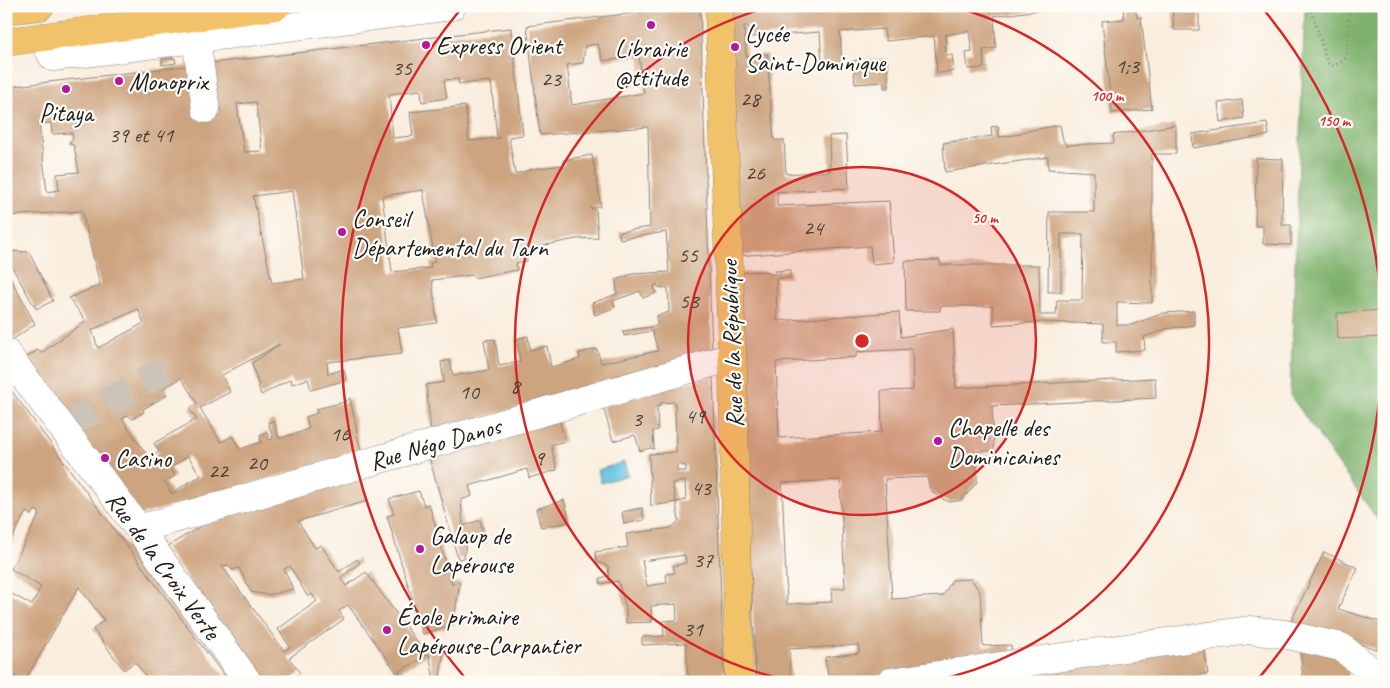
<svg xmlns="http://www.w3.org/2000/svg" width="1390" height="688" font-family="Caveat,sans-serif">
<rect width="100%" height="100%" fill="#fdfcf7"/>
<filter id="ink" filterUnits="userSpaceOnUse"><feTurbulence type="fractalNoise" baseFrequency=".02" numOctaves="2"/><feDisplacementMap in="SourceGraphic" scale="10" xChannelSelector="R" yChannelSelector="G"/><feConvolveMatrix kernelMatrix="1 2 1 2 8 2 1 2 1" color-interpolation-filters="sRGB"/></filter>
<filter id="wash" filterUnits="userSpaceOnUse"><feTurbulence type="fractalNoise" baseFrequency=".0096" numOctaves="4" result="noise"/><feDisplacementMap in="SourceGraphic" scale="20" xChannelSelector="R" yChannelSelector="G"/><feGaussianBlur stdDeviation="1.12" result="paint"/><feColorMatrix in="noise" values="0 0 0 0 0 0 0 0 0 0 0 0 0 0 0 0 0 1.4 0 .05"/><feComposite in="paint" operator="in"/></filter>
<g filter="url(#wash)">
<rect width="100%" height="100%" fill="#f9eddd"/>
<path fill="#7eb16c" stroke="#4d6644" d="M 1305,6 L 1384,6 L 1384,529 L 1290,395 Z"/>
<path fill="#60bfde" stroke="#3e6e7d" d="M 624,462 L 628,475 L 601,483 L 598,470 Z"/>
<g id="blocks">
<path fill="#cda480" fill-rule="evenodd" d="M 691,6 L 700,6 L 712,352 L 431,432 L 426,385 L 444,382 L 441,362 L 450,360 L 453,376 L 489,370 L 484,340 L 495,339 L 499,366 L 520,362 L 517,339 L 528,336 L 530,350 L 547,346 L 551,367 L 580,359 L 579,353 L 597,349 L 601,363 L 658,351 L 652,331 L 624,336 L 623,331 L 657,326 L 657,316 L 669,312 L 668,288 L 658,287 L 657,284 L 654,286 L 656,293 L 643,298 L 640,291 L 613,301 L 615,307 L 595,315 L 592,303 L 617,294 L 616,280 L 632,274 L 669,272 L 666,232 L 620,239 L 619,232 L 650,227 L 648,127 L 540,135 L 527,26 ZM 598,44 L 603,61 L 639,56 L 644,93 L 572,105 L 567,65 L 583,63 L 585,46 Z
M 723,6 L 1041,6 L 1041,10 L 994,16 L 996,48 L 983,50 L 984,68 L 968,69 L 966,53 L 972,52 L 969,31 L 945,35 L 946,55 L 952,55 L 954,71 L 937,73 L 934,36 L 886,41 L 884,29 L 840,32 L 842,64 L 822,66 L 820,32 L 751,37 L 748,26 L 744,26 L 746,56 L 767,54 L 774,140 L 784,140 L 786,174 L 830,171 L 829,136 L 846,135 L 849,188 L 777,192 L 777,206 L 889,201 L 894,262 L 872,264 L 870,246 L 736,256 Z
M 1123,6 L 1135,6 L 1137,18 L 1141,17 L 1152,109 L 1112,113 L 1102,21 L 1124,19 Z
M 1172,6 L 1199,6 L 1199,30 L 1174,30 Z
M 511,28 L 523,135 L 509,137 L 515,174 L 524,172 L 531,169 L 564,165 L 563,160 L 592,155 L 601,206 L 590,208 L 596,210 L 598,238 L 576,239 L 526,249 L 527,261 L 516,263 L 517,270 L 474,278 L 473,275 L 432,280 L 437,323 L 398,328 L 402,354 L 327,362 L 328,374 L 344,369 L 346,380 L 311,390 L 308,379 L 292,384 L 291,379 L 261,395 L 252,363 L 280,344 L 222,375 L 230,392 L 200,408 L 221,442 L 232,436 L 240,449 L 261,442 L 260,435 L 267,432 L 269,440 L 273,439 L 268,422 L 274,421 L 279,438 L 301,432 L 309,428 L 306,417 L 317,413 L 316,409 L 345,402 L 350,398 L 361,452 L 137,516 L 22,360 L 38,350 L 41,353 L 86,321 L 69,298 L 100,285 L 82,211 L 6,216 L 6,87 ZM 458,79 L 459,84 L 491,81 L 497,137 L 500,138 L 469,141 L 465,106 L 410,112 L 413,136 L 393,138 L 389,94 L 421,90 L 422,102 L 447,98 L 444,80 ZM 256,102 L 262,151 L 244,152 L 237,104 ZM 51,123 L 52,134 L 72,133 L 73,138 L 69,143 L 74,146 L 79,172 L 57,174 L 59,190 L 47,192 L 39,124 ZM 423,190 L 435,262 L 430,263 L 431,268 L 392,272 L 382,196 ZM 292,191 L 304,279 L 272,283 L 253,196 ZM 138,309 L 144,323 L 98,348 L 92,330 ZM 181,378 L 197,403 L 189,409 L 197,419 L 154,443 L 159,452 L 149,458 L 122,419 L 128,415 L 132,419 L 144,412 L 143,409 L 167,395 L 164,388 ZM 188,456 L 201,476 L 184,485 L 172,494 L 165,482 L 175,476 L 170,468 Z
M 175,58 L 176,63 L 162,65 L 162,59 Z
M 887,59 L 889,88 L 884,88 L 884,82 L 855,84 L 853,61 Z
M 1242,100 L 1244,118 L 1220,122 L 1218,103 Z
M 1267,123 L 1269,135 L 1193,148 L 1192,134 Z
M 1060,125 L 1063,140 L 1066,145 L 1114,143 L 1113,135 L 1176,125 L 1176,154 L 1152,154 L 1152,303 L 1117,302 L 1117,325 L 1131,325 L 1164,313 L 1194,311 L 1194,325 L 1166,329 L 1144,337 L 1145,350 L 1116,352 L 1116,342 L 1103,342 L 1103,324 L 1041,322 L 993,325 L 993,306 L 940,306 L 940,311 L 906,311 L 905,261 L 940,260 L 940,265 L 1039,265 L 1040,315 L 1056,315 L 1057,300 L 1082,300 L 1083,234 L 1061,234 L 1061,292 L 1048,292 L 1049,212 L 1094,212 L 1094,172 L 1048,169 L 1048,157 L 945,172 L 943,143 L 992,136 L 991,127 L 998,126 L 999,137 L 1021,134 L 1021,132 Z
M 1256,158 L 1283,159 L 1282,225 L 1291,225 L 1291,245 L 1263,244 L 1263,226 L 1255,226 Z
M 6,251 L 29,252 L 53,301 L 36,309 L 8,260 L 6,261 Z
M 6,270 L 35,324 L 9,342 L 6,338 Z
M 790,270 L 790,278 L 776,278 L 777,321 L 899,312 L 901,337 L 953,329 L 956,388 L 1155,378 L 1156,398 L 992,406 L 994,451 L 977,451 L 977,482 L 962,500 L 950,502 L 938,497 L 930,489 L 927,477 L 885,479 L 892,599 L 943,596 L 952,580 L 971,579 L 980,592 L 983,646 L 1011,645 L 1012,658 L 829,682 L 825,657 L 859,653 L 859,645 L 789,649 L 791,682 L 756,682 L 737,273 L 762,271 L 775,275 L 775,271 ZM 912,349 L 913,390 L 881,391 L 882,432 L 779,438 L 776,362 L 856,357 L 856,352 ZM 840,480 L 845,588 L 831,589 L 832,602 L 787,604 L 782,483 Z
M 1384,310 L 1384,337 L 1338,339 L 1337,313 Z
M 711,377 L 713,378 L 724,682 L 664,682 L 664,678 L 688,677 L 686,643 L 642,645 L 642,637 L 664,636 L 663,621 L 677,620 L 676,604 L 651,606 L 652,622 L 626,623 L 626,608 L 618,581 L 600,584 L 600,578 L 609,576 L 608,566 L 597,562 L 595,552 L 628,547 L 626,534 L 671,528 L 679,521 L 676,502 L 686,500 L 685,481 L 672,483 L 676,502 L 651,506 L 649,454 L 676,452 L 675,402 L 660,403 L 660,407 L 657,406 L 658,430 L 653,431 L 654,449 L 650,448 L 640,451 L 635,435 L 613,441 L 603,406 L 670,387 ZM 681,463 L 681,465 L 686,466 L 686,471 L 677,471 L 677,465 ZM 685,555 L 686,563 L 673,566 L 675,573 L 666,574 L 667,583 L 647,586 L 642,561 Z
M 6,383 L 75,477 L 229,682 L 150,682 L 135,662 L 124,670 L 93,629 L 104,620 L 79,587 L 24,682 L 6,672 L 6,591 L 32,605 L 41,587 L 11,569 L 40,513 L 35,510 L 32,515 L 26,512 L 6,550 Z
M 559,419 L 565,441 L 551,445 L 557,470 L 529,478 L 527,469 L 469,486 L 472,496 L 461,500 L 463,526 L 480,520 L 485,538 L 466,542 L 464,558 L 458,559 L 429,457 Z
M 361,477 L 367,501 L 298,521 L 315,548 L 321,545 L 339,572 L 357,559 L 360,563 L 340,578 L 346,586 L 366,572 L 423,650 L 441,644 L 443,650 L 444,650 L 439,682 L 431,682 L 434,680 L 429,654 L 397,673 L 348,605 L 339,611 L 344,619 L 289,658 L 300,673 L 287,682 L 265,682 L 165,548 L 209,521 ZM 228,565 L 232,570 L 239,568 L 251,592 L 268,595 L 293,589 L 284,569 L 290,566 L 307,596 L 312,594 L 317,601 L 278,629 L 290,647 L 284,651 L 222,566 Z
M 419,491 L 424,506 L 429,504 L 452,584 L 460,582 L 453,625 L 423,634 L 387,516 L 394,514 L 389,499 Z
M 564,500 L 570,522 L 541,527 L 536,509 Z
M 642,508 L 644,520 L 624,524 L 622,512 Z
M 1324,552 L 1358,568 L 1338,609 L 1384,623 L 1384,651 L 1290,624 Z
M 1300,643 L 1346,656 L 1348,682 L 1303,682 Z
M 1204,646 L 1208,674 L 1149,682 L 948,682 Z"/>
</g>
</g>
<g filter="url(#ink)">
<use href="#blocks" fill-opacity="0" stroke="#8a847c" stroke-width="1"/>
<g fill="none" stroke-linecap="round" stroke-linejoin="round">
<path stroke="#cdc3b6" stroke-width="28" stroke-dasharray="28 14" stroke-linecap="butt" d="M 69,424 L 166,370"/>
<g stroke="#8a847c" stroke-width="29">
<path id="minor" d="M 42,37 L 53,57 L 452,6
M 196,39 L 206,109
M 6,353 L 139,529 L 248,682
M 139,529 L 732,357
M 890,682 L 1250,630 L 1284,634 L 1341,647 L 1370,670"/>
</g>
<g stroke="#8a847c" stroke-width="29">
<path id="major" d="M 719,6 L 733,374 L 739,682
M 6,10 L 40,6
M 6,42 L 276,6"/>
</g>
<path stroke="#8a847c" stroke-width="3" stroke-dasharray="1 4" stroke-linecap="butt" d="M 1310,6 L 1327,62 L 1331,66 L 1338,64 L 1346,58 L 1350,6"/>
<use href="#minor" stroke="#fff" stroke-width="28"/>
<use href="#major" stroke="#f2c26a" stroke-width="28"/>
</g>
</g>
<circle cx="862" cy="341" r="174" fill="#d62828" fill-opacity=".12"/>
<g fill="none" stroke="#d62828" stroke-width="2.5">
<circle cx="862" cy="341" r="174"/>
<path d="M796 682A347 347 0 0 1 769 7M955 7A347 347 0 0 1 928 682"/>
<path d="M466 679A521 521 0 0 1 460 10M1264 10A521 521 0 0 1 1258 679"/>
</g>
<g fill="#b5179e" stroke="#fdfcf7" stroke-width="2">
<circle cx="651" cy="25" r="5"/>
<circle cx="426" cy="45" r="5"/>
<circle cx="735" cy="47" r="5"/>
<circle cx="119" cy="81" r="5"/>
<circle cx="66" cy="89" r="5"/>
<circle cx="342" cy="232" r="5"/>
<circle cx="938" cy="441" r="5"/>
<circle cx="105" cy="458" r="5"/>
<circle cx="420" cy="549" r="5"/>
<circle cx="387" cy="630" r="5"/>
</g>
<g text-anchor="middle" stroke-width="4.5" stroke-linejoin="round" paint-order="stroke">
<g font-size="22" fill="#483e35">
<text x="1127" y="73">1;3</text>
<text x="402" y="75">35</text>
<text x="551" y="86">23</text>
<text x="750" y="106">28</text>
<text x="141" y="142">39 et 41</text>
<text x="755" y="180">26</text>
<text x="813" y="235">24</text>
<text x="688" y="262">55</text>
<text x="689" y="308">53</text>
<text x="515" y="393">8</text>
<text x="469" y="399">10</text>
<text x="695" y="423">49</text>
<text x="637" y="426">3</text>
<text x="340" y="441">16</text>
<text x="539" y="465">9</text>
<text x="257" y="470">20</text>
<text x="218" y="478">22</text>
<text x="701" y="495">43</text>
<text x="703" y="567">37</text>
<text x="693" y="636">31</text>
</g>
<g font-size="25" fill="#1c1c1c" stroke="#fdfcf7" text-anchor="start">
<text x="745" y="42">Lycée<tspan x="745" dy="29">Saint-Dominique</tspan></text>
<text x="436" y="54">Express Orient</text>
<text x="651" y="57" text-anchor="middle">Librairie<tspan x="651" dy="29">@ttitude</tspan></text>
<text x="129" y="90">Monoprix</text>
<text x="66" y="121" text-anchor="middle">Pitaya</text>
<text x="352" y="227">Conseil<tspan x="352" dy="29">Départemental du Tarn</tspan></text>
<text x="948" y="436">Chapelle des<tspan x="948" dy="29">Dominicaines</tspan></text>
<text x="115" y="467">Casino</text>
<text x="430" y="544">Galaup de<tspan x="430" dy="29">Lapérouse</tspan></text>
<text x="397" y="625">École primaire<tspan x="397" dy="29">Lapérouse-Carpantier</tspan></text>
</g>
<g font-size="25" fill="#1c1c1c" stroke="#fdfcf7">
<text transform="translate(731 344) rotate(-92)" y="9">Rue de la République</text>
<text transform="translate(435 443) rotate(-16)" y="9">Rue Négo Danos</text>
<text transform="translate(164 565) rotate(54)" y="9">Rue de la Croix Verte</text>
</g>
</g>
<circle cx="862" cy="341" r="8" fill="#d62828" stroke="#fdfcf7" stroke-width="2.5"/>
<g font-size="15" text-anchor="middle" font-weight="bold" fill="#d62828" stroke="#fdfcf7" stroke-width="4.5" stroke-linejoin="round" paint-order="stroke">
<text x="1107" y="101">100 m</text>
<text x="1334" y="126">150 m</text>
<text x="985" y="223">50 m</text>
</g>
<rect width="1390" height="688" fill="none" stroke="#fdfcf7" stroke-width="25"/>
</svg>
